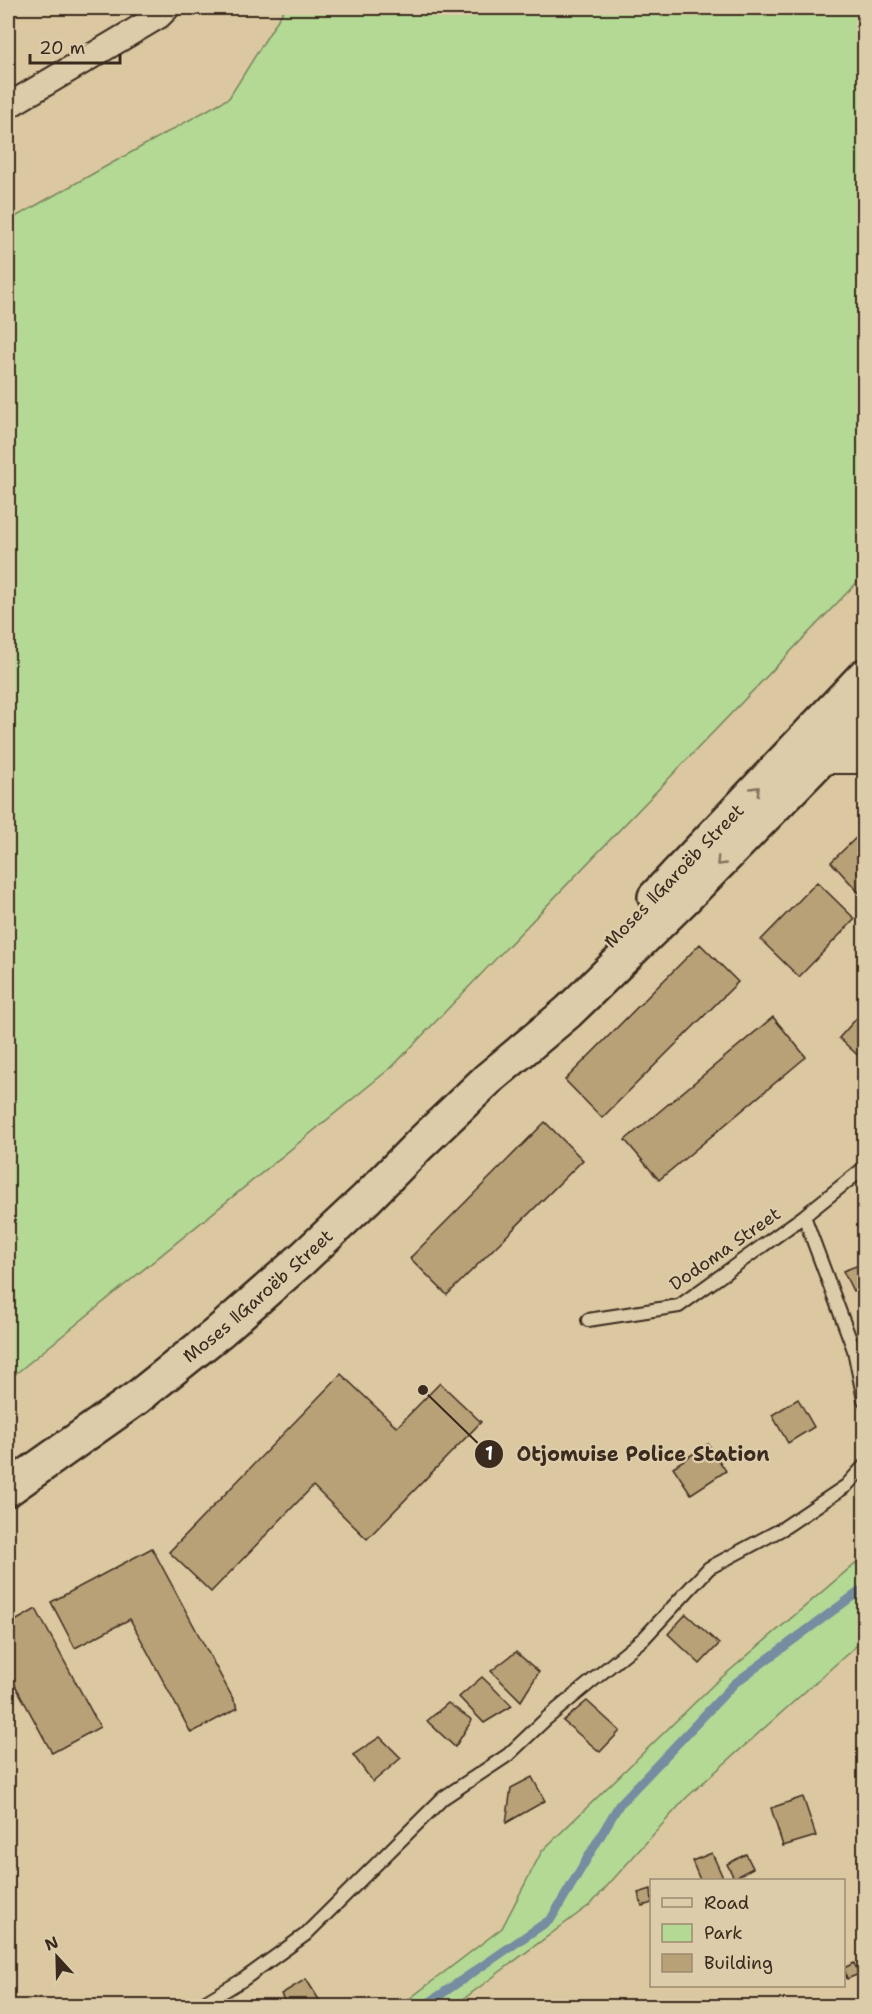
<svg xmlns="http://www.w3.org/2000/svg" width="872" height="2014" font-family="'Shantell Sans',sans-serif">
<rect width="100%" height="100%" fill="#dbc8a1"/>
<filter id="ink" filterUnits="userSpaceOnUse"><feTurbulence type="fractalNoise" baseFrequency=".0167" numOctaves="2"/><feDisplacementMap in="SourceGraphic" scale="12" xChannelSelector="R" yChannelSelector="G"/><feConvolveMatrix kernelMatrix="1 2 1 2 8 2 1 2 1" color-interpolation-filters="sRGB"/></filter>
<g filter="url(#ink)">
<path fill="#b3d995" stroke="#77825a" stroke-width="1.5" d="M 285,8 L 864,8 L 864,575 L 393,1066 L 8,1380 L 8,221 L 229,98 Z
M 864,1556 L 864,1639 L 686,1798 L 591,1904 L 454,2006 L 400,2006 L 502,1928 L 542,1851 L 714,1684 Z"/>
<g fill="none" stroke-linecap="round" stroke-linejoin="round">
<path stroke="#758ca1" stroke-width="9" d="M 424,2006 L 551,1919 L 619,1805 L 735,1683 L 864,1588"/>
</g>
<path fill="#b8a077" stroke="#3b2a1e" stroke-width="1.5" d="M 864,830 L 864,898 L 831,862 Z
M 817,882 L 855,919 L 799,977 L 761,940 Z
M 700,944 L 738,982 L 602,1118 L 565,1080 Z
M 864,1010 L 864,1061 L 839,1038 Z
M 773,1017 L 806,1057 L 659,1180 L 625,1140 Z
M 545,1122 L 583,1160 L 447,1295 L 410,1258 Z
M 864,1263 L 864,1285 L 853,1291 L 843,1271 Z
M 341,1374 L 397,1427 L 440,1383 L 481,1422 L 367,1539 L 313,1486 L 211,1592 L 169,1552 Z
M 798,1399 L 814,1427 L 788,1443 L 772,1415 Z
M 708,1444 L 726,1471 L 691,1494 L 673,1467 Z
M 152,1548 L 238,1708 L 191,1733 L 130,1619 L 75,1648 L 51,1602 Z
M 36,1609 L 100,1727 L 52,1753 L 8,1672 L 8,1625 Z
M 686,1614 L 719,1644 L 700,1664 L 668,1634 Z
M 516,1652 L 539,1672 L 521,1701 L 491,1671 Z
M 482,1677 L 512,1706 L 484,1723 L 459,1697 Z
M 587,1701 L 620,1731 L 600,1752 L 563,1721 Z
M 448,1703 L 472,1720 L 455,1747 L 427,1721 Z
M 380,1737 L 401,1758 L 373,1782 L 353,1755 Z
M 532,1777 L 545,1801 L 506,1823 L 511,1788 Z
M 803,1797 L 816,1836 L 783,1846 L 771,1808 Z
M 712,1853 L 724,1880 L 700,1880 L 692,1861 Z
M 746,1854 L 753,1868 L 734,1878 L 727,1864 Z
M 651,1889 L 652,1903 L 642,1906 L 638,1893 Z
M 854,1963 L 859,1974 L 847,1979 L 844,1968 Z
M 306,1979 L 323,2006 L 287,2006 L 281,1994 Z"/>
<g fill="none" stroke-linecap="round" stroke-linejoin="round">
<g stroke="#3b2a1e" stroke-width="16">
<path id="service" d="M 804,1216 L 854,1350 L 864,1400
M 588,1320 L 679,1306 L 804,1216 L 864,1168
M 199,2006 L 244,1979 L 305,1935 L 443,1798 L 508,1755 L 547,1718 L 644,1638 L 709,1568 L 782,1529 L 846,1486 L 864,1466"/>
</g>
<g stroke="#3b2a1e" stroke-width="28">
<path id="minor" d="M 8,106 L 159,16 L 167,8"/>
</g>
<g stroke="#3b2a1e" stroke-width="34">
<path id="tertiary" d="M 823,758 L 864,758"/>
</g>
<g stroke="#3b2a1e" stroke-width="38">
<g id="secondary">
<path d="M 655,897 L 864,676"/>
<path id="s1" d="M 8,1489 L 138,1397 L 219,1332 L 301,1260 L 366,1199 L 420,1144 L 488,1079 L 568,1012 L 684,899 L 864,715"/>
</g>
</g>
<use href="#service" stroke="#ddcca9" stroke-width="12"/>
<use href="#minor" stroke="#ddcca9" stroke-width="24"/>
<use href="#tertiary" stroke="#ddcca9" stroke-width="30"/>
<use href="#secondary" stroke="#ddcca9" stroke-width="33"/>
</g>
<defs><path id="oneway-chevron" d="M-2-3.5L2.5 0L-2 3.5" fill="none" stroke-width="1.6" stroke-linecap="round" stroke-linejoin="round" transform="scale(1.5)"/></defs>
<g stroke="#84735d">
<use href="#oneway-chevron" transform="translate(756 790) rotate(-46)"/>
<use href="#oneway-chevron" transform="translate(720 862) rotate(134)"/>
</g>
</g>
<g text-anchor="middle" stroke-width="4.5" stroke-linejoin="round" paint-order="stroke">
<g font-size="18" fill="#3b2a1e" stroke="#ddcca9">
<text transform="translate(674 876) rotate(-46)" y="6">Moses ǁGaroëb Street</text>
<text transform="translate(725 1249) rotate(-35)" y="6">Dodoma Street</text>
<text dy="6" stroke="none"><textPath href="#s1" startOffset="316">Moses ǁGaroëb Street</textPath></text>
</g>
</g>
<path fill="none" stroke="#3b2a1e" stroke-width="2" d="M423 1390L489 1454"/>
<g fill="#3b2a1e" stroke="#ddcca9" stroke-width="2">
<circle cx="423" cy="1390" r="6"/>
<circle cx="489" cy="1454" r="15"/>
</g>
<g font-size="18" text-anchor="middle" font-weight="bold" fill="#fff">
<text x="489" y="1460">1</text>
</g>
<g font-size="20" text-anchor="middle" font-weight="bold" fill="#3b2a1e" stroke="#ddcca9" stroke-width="4.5" stroke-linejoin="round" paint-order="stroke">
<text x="643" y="1461">Otjomuise Police Station</text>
</g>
<rect width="872" height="2014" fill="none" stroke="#ddcca9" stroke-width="30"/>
<rect x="15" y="15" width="842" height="1984" fill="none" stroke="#3b2a1e" stroke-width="2" filter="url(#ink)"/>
<rect x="650" y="1879" width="195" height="108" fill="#ddcca9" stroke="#9c8b71" stroke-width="1.5"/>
<rect x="662" y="1898" width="30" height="9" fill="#ddcca9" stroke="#9c8b71" stroke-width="1.5"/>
<text x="704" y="1909" font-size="18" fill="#3b2a1e">Road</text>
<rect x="662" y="1924" width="30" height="18" fill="#b3d995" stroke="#9c8b71" stroke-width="1.5"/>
<text x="704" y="1939" font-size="18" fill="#3b2a1e">Park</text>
<rect x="662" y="1954" width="30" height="18" fill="#b8a077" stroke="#9c8b71" stroke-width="1.5"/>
<text x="704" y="1969" font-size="18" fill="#3b2a1e">Building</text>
<g transform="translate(57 1957) rotate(338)" stroke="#ddcca9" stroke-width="4.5" paint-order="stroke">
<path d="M0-4.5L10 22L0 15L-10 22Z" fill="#3b2a1e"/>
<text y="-9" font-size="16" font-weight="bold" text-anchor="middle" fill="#3b2a1e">N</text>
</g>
<path d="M30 54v9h90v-9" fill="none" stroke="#3b2a1e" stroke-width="3"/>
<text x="39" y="54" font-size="18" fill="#3b2a1e" stroke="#ddcca9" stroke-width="4.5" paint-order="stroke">20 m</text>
</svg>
